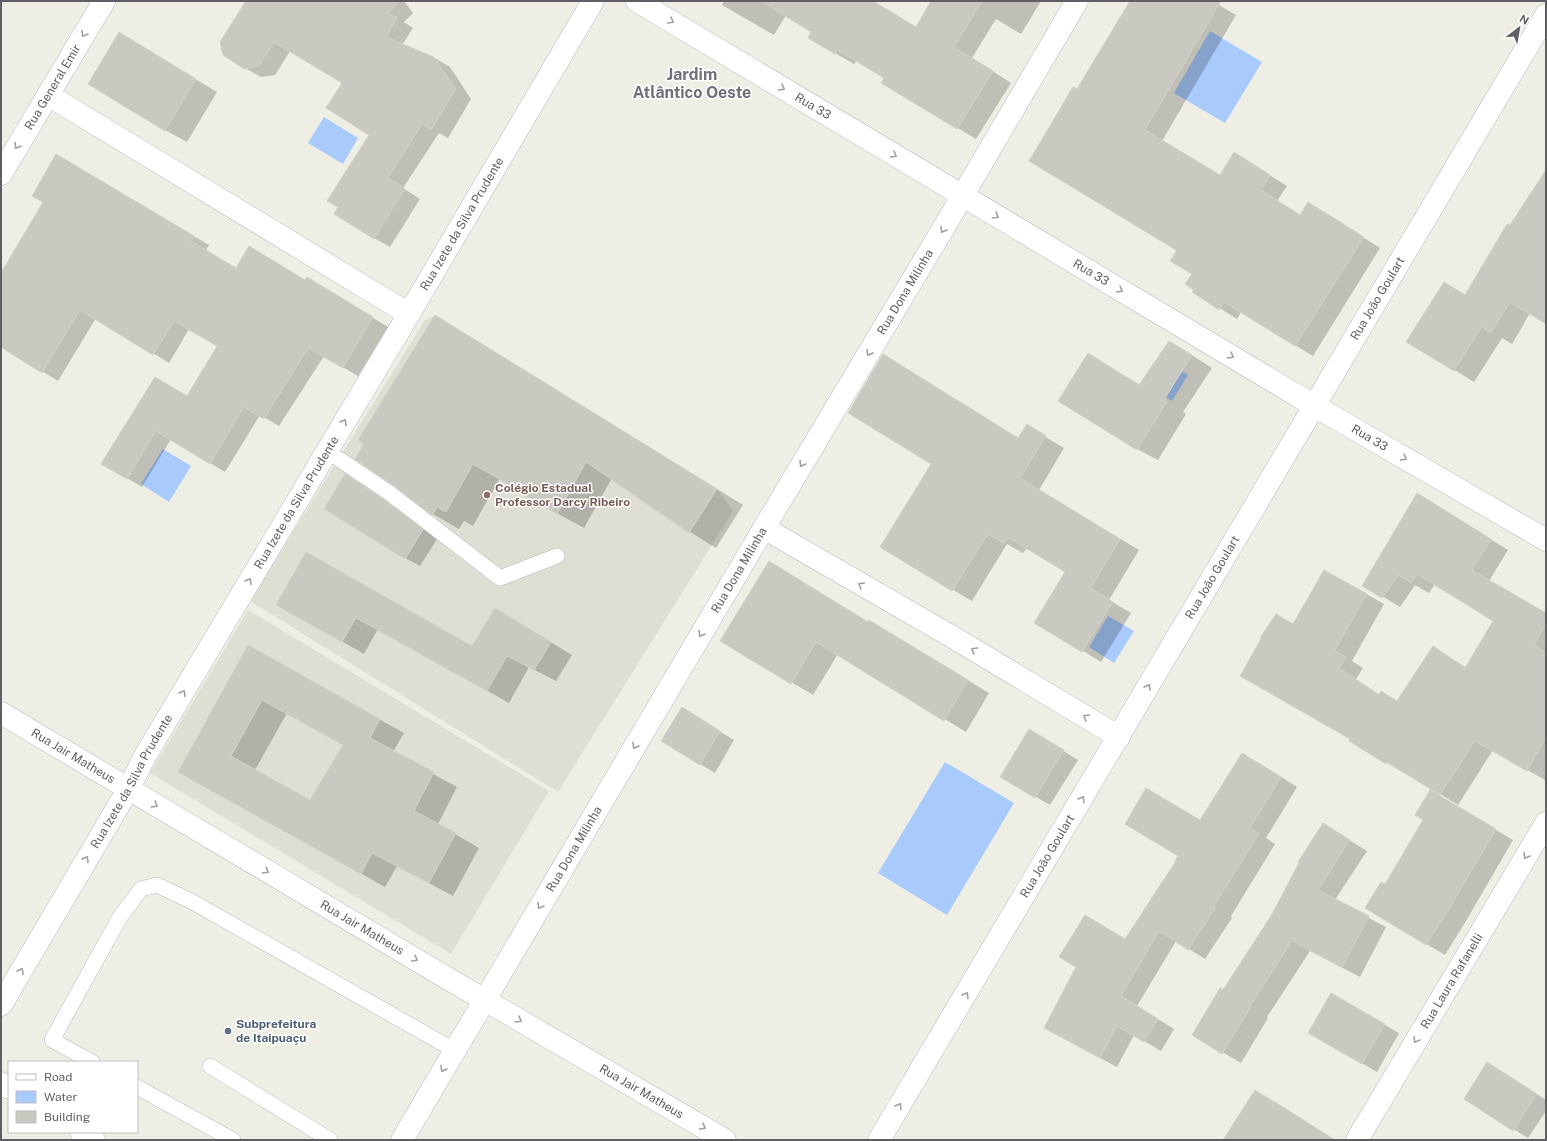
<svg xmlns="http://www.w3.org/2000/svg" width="1547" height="1141" font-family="'Public Sans',sans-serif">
<rect width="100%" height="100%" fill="#efeee5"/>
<path fill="#dfded3" d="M 435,315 L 717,489 L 733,511 L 558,792 L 250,601 L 425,320 Z
M 248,610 L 549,791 L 451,954 L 150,773 Z"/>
<path fill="#a8cafd" d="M 1210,31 L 1262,62 L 1225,123 L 1174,93 Z
M 324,117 L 358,138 L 343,164 L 308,143 Z
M 1161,358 L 1188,375 L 1172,401 L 1145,384 Z
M 163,449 L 191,466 L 169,502 L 141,484 Z
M 1108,616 L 1134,631 L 1114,663 L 1089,647 Z
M 945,762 L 1014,803 L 947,915 L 878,873 Z"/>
<path fill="#0003" fill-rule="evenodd" d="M 247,1 L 404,1 L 413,13 L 404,22 L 413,28 L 402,45 L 433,57 L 450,67 L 471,99 L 448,138 L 439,133 L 403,188 L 420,199 L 390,247 L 374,238 L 370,134 L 343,82 L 290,51 L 275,75 L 261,77 L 245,68 Z
M 724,1 L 869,1 L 916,28 L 932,1 L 1041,1 L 1021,34 L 996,19 L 972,58 L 1011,83 L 976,139 L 882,83 L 886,77 L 857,60 L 854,64 L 809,38 L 813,31 L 786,15 L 774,35 L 722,5 Z
M 1132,1 L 1212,1 L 1236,15 L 1162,141 L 1220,176 L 1251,164 L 1287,186 L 1277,201 L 1301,216 L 1326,214 L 1380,248 L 1313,356 L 1241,312 L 1237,319 L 1194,292 L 1195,289 L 1193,274 L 1177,252 L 1177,249 L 1077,90 L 1099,52 L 1101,53 Z
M 141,46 L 217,92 L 187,142 L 165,130 Z
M 57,156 L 209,245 L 206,250 L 236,269 L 306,281 L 322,287 L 388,327 L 358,376 L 324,356 L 279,426 L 260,415 L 225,472 L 171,439 L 142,487 L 103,464 L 187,397 L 218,346 L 189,329 L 169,363 L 96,318 L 58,381 L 1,346 L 1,268 L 4,270 L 45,202 Z
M 1546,173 L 1546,323 L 1530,313 L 1512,344 L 1502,338 L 1474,382 L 1408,341 L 1444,283 L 1466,295 Z
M 462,332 L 743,505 L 716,548 L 690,532 L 612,478 L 584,528 L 551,510 L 500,478 L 473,526 L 464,521 L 459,529 L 433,514 Z
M 1089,354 L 1140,385 L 1190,354 L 1212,368 L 1183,412 L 1186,414 L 1158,460 L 1137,449 Z
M 1027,426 L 1064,448 L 1039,490 L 1139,550 L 1109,600 L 1131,613 L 1101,662 L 1036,622 L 1066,571 L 1027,548 L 1023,553 L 1007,544 L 972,601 L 881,547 L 1019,439 Z
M 346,476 L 397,509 L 437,539 L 420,566 L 405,558 Z
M 1435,505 L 1508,550 L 1489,581 L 1546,614 L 1546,778 L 1545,780 L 1493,750 L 1458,805 L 1405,772 L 1404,773 L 1387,763 L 1352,739 L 1294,625 L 1325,571 L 1384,604 L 1352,661 L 1363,668 L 1356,679 L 1380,695 L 1398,702 L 1433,647 L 1467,668 L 1494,620 L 1435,584 L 1429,593 L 1415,585 L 1400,607 L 1364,585 Z
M 306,553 L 473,648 L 517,622 L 572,655 L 556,681 L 529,667 L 509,703 L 378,629 L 364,654 L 277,604 Z
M 870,621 L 989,693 L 966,732 L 838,654 L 813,695 L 721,640 L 868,623 Z
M 249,647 L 404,733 L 393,752 L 457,787 L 438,824 L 479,848 L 453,896 L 397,866 L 385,887 L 203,786 ZM 287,713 L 344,745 L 311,801 L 255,770 Z
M 696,717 L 734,740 L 715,773 L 700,764 Z
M 1044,739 L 1078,760 L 1050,805 L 1001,776 Z
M 1259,763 L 1297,787 L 1266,838 L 1275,844 L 1231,916 L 1232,918 L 1205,959 L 1176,941 L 1137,1006 L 1174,1029 L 1161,1051 L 1134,1035 L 1117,1067 L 1045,1028 L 1125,940 L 1178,861 L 1201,821 Z
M 1431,792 L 1513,840 L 1466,921 L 1445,955 L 1366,908 L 1386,886 L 1424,819 Z
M 1323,824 L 1367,851 L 1335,900 L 1386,927 L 1360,977 L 1310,951 L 1267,1017 L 1268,1018 L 1241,1063 L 1193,1035 L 1224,991 L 1272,917 Z
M 1331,994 L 1399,1033 L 1377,1072 L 1309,1032 Z
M 1488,1063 L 1546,1100 L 1546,1111 L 1528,1138 L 1465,1099 Z
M 1256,1091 L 1277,1103 L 1335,1140 L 1235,1140 Z"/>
<path fill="#cac9c1" stroke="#d4d1c4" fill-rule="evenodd" d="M 246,1 L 400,1 L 388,13 L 397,18 L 386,37 L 434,57 L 456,89 L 431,130 L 422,124 L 388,178 L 405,189 L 374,239 L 334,214 L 338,207 L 327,201 L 369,135 L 326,108 L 342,83 L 274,42 L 259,66 L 244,69 L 223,55 L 220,42 Z
M 761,1 L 873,1 L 916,27 L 931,1 L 982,1 L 954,47 L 993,71 L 957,129 L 881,83 L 884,78 L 838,50 L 835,54 L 808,38 L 811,32 Z
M 1130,1 L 1221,1 L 1145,130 L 1220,175 L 1234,152 L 1270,175 L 1261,190 L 1300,215 L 1308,202 L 1364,237 L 1295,346 L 1224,302 L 1219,310 L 1192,292 L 1194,290 L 1185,284 L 1192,274 L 1170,261 L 1176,252 L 1176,250 L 1029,161 L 1073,87 L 1077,89 Z
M 119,32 L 196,79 L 165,131 L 88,84 Z
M 56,154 L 194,236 L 191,241 L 236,268 L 249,246 L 305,280 L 307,277 L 373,317 L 343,368 L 308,348 L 264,419 L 244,407 L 210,464 L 156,431 L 127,479 L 101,464 L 155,377 L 187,396 L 217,346 L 174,321 L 153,355 L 80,310 L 42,373 L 1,347 L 1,273 L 43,202 L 32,196 Z
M 1546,170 L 1546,324 L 1510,302 L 1491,333 L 1482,327 L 1454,371 L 1406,342 L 1444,282 L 1465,295 L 1507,224 L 1510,225 Z
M 435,315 L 717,489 L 689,533 L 586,462 L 557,514 L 523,495 L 524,493 L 473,464 L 446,512 L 437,507 L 432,515 L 393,485 L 355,459 L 364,444 L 358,440 Z
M 1169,341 L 1192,355 L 1164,400 L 1167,402 L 1137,450 L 1058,401 L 1088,353 L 1139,385 Z
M 883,354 L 1018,438 L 1027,424 L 1046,436 L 1020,478 L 1120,539 L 1091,588 L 1113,602 L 1082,652 L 1034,623 L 1065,572 L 1008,537 L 1004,543 L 988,534 L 952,591 L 880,547 L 931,464 L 848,413 Z
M 345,474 L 383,499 L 423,530 L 405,559 L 324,509 Z
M 1417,493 L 1491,539 L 1472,570 L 1546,613 L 1546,624 L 1534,645 L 1546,653 L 1546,737 L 1527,771 L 1475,741 L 1440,795 L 1387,762 L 1386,764 L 1349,741 L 1350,739 L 1240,676 L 1261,639 L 1260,638 L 1276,614 L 1293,624 L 1324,570 L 1367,594 L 1335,650 L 1346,657 L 1339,668 L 1379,695 L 1381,691 L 1397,701 L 1433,646 L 1465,668 L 1493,621 L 1417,574 L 1411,583 L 1398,575 L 1382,598 L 1362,586 Z
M 306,552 L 472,646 L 495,608 L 551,642 L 534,670 L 507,656 L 487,691 L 356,618 L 342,642 L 276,605 Z
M 769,561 L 868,622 L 869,620 L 968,680 L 944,721 L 816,642 L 791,684 L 720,641 Z
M 248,645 L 380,719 L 370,738 L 434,772 L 414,811 L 456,833 L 429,883 L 372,853 L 361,874 L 178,772 ZM 262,700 L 343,745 L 310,800 L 231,756 Z
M 682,707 L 720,731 L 700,765 L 661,741 Z
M 1029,729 L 1064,750 L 1035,798 L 1000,777 Z
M 1242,753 L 1281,777 L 1250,828 L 1259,834 L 1214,906 L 1216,907 L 1188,950 L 1159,931 L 1121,996 L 1158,1019 L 1144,1042 L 1117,1026 L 1100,1058 L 1044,1028 L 1076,967 L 1059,957 L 1085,915 L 1125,939 L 1176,861 L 1175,861 L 1178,856 L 1125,824 L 1146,788 L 1200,820 Z
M 1430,790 L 1496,829 L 1448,911 L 1426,945 L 1365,908 L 1381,882 L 1385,884 L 1423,820 L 1415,815 Z
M 1323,823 L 1350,840 L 1318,890 L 1369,916 L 1342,967 L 1292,941 L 1250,1006 L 1251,1007 L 1222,1054 L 1192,1035 L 1220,988 L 1223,990 L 1271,916 L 1299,863 L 1298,862 Z
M 1331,993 L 1385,1024 L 1362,1064 L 1308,1033 Z
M 1487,1062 L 1537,1094 L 1513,1131 L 1464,1099 Z
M 1255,1090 L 1335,1140 L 1223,1140 Z"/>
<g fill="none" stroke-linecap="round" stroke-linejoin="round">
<g stroke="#b8b9bf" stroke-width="16">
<path id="service" d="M 326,452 L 339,459 L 388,492 L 500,578 L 557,556
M 92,1062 L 52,1040 L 120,917 L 141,889 L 157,885 L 191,901 L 454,1050
M 210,1066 L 330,1140
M 137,1087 L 233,1140"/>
</g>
<g stroke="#b8b9bf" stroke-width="23">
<g id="minor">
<path id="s1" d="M 637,1 L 1313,405 L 1546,540"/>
<path d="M 48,95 L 409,314"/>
<path id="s2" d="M 1,174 L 104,1"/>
<path d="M 764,528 L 956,639 L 1119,737"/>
<path id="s3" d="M 1,713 L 447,978 L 725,1140"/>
<path id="s4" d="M 1,1005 L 129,788 L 145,756 L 409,314 L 593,1"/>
<path id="s5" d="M 402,1140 L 764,528 L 943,229 L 1077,1"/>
<path id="s6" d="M 879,1140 C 1102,765 1323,389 1546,15"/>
<path id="s7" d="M 1357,1140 L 1546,823"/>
</g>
</g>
<g stroke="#b8b9bf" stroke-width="23">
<path id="tertiary" d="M 1,1083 L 9,1088
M 81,1132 L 94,1140"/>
</g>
<use href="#service" stroke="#fff" stroke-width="15"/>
<use href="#minor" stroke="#fff" stroke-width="22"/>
<use href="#tertiary" stroke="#fff" stroke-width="22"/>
</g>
<defs><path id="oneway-chevron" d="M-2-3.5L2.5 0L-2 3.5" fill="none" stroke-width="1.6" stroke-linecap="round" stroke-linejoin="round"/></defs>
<g stroke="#9e9fa3">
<use href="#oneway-chevron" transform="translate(671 21) rotate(31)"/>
<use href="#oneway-chevron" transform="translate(84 34) rotate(121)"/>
<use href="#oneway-chevron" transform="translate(782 88) rotate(31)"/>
<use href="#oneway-chevron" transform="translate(17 146) rotate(121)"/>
<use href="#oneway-chevron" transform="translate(894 155) rotate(31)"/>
<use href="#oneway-chevron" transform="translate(996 216) rotate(31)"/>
<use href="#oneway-chevron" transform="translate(943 230) rotate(121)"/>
<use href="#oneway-chevron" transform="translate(1120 290) rotate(31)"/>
<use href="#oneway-chevron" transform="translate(869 353) rotate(121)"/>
<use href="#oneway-chevron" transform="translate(1231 356) rotate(31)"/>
<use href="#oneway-chevron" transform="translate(344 422) rotate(-59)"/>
<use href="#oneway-chevron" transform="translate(1404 458) rotate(30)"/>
<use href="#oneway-chevron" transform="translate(802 464) rotate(121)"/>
<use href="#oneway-chevron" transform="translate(249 581) rotate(-59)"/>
<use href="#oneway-chevron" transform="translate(861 585) rotate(-150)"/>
<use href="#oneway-chevron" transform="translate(701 634) rotate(121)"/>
<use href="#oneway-chevron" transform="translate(974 650) rotate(-149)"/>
<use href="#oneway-chevron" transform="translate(1148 687) rotate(-60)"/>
<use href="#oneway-chevron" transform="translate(183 693) rotate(-59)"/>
<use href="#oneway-chevron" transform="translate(1086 717) rotate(-149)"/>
<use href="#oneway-chevron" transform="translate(635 746) rotate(121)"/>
<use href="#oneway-chevron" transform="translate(1082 799) rotate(-59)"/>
<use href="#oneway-chevron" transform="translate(155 805) rotate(32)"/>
<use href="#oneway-chevron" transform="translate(1526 856) rotate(121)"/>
<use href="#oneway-chevron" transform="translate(86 859) rotate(-60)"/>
<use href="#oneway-chevron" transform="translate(266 871) rotate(31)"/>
<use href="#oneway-chevron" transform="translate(540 906) rotate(121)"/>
<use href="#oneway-chevron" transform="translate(415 959) rotate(31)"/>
<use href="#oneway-chevron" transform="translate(21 971) rotate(-60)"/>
<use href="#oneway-chevron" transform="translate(966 995) rotate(-59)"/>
<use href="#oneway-chevron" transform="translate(519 1020) rotate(30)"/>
<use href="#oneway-chevron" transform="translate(1416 1040) rotate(121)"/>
<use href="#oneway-chevron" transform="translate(443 1069) rotate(120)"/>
<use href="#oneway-chevron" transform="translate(899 1106) rotate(-59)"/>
<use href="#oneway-chevron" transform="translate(703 1127) rotate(30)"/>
</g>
<circle fill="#8d6e63" stroke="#fff" stroke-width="1.5" cx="487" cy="495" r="4"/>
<circle fill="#5c6f8a" stroke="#fff" stroke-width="1.5" cx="228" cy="1031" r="4"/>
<g text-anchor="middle" stroke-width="3" stroke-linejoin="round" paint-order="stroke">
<g font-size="12" fill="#5d5f65" stroke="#fff">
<text dy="4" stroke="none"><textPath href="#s2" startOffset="101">Rua General Emir</textPath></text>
<text dy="4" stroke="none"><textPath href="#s1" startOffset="205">Rua 33</textPath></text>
<text dy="4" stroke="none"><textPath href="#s4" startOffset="907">Rua Izete da Silva Prudente</textPath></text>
<text dy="4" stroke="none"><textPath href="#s1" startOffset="529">Rua 33</textPath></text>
<text dy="4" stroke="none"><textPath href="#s5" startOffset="986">Rua Dona Milinha</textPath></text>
<text dy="4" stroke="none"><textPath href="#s6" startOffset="978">Rua João Goulart</textPath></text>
<text dy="4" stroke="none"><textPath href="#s1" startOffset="853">Rua 33</textPath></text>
<text dy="4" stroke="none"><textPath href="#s4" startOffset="583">Rua Izete da Silva Prudente</textPath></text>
<text dy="4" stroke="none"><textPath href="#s5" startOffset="662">Rua Dona Milinha</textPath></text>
<text dy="4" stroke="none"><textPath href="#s6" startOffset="654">Rua João Goulart</textPath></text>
<text dy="4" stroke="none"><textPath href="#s3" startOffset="84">Rua Jair Matheus</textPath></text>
<text dy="4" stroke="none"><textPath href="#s4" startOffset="259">Rua Izete da Silva Prudente</textPath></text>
<text dy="4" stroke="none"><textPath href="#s5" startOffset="338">Rua Dona Milinha</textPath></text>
<text dy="4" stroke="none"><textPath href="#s6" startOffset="330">Rua João Goulart</textPath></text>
<text dy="4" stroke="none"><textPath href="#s3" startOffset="420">Rua Jair Matheus</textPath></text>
<text dy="4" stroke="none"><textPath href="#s7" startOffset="185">Rua Laura Rafanelli</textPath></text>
<text dy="4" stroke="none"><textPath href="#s3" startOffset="744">Rua Jair Matheus</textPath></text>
</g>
<g font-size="12" font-weight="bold" fill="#785e54" stroke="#fff" text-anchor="start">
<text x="495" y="492">Colégio Estadual<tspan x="495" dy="14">Professor Darcy Ribeiro</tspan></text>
</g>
<g font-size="12" font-weight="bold" fill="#4e5e75" stroke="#fff" text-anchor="start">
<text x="236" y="1028">Subprefeitura<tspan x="236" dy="14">de Itaipuaçu</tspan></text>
</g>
<g font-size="16" font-weight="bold" fill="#6e7177" stroke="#fff">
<text x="692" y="80">Jardim<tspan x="692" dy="18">Atlântico Oeste</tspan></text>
</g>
</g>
<rect width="1547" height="1141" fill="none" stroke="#5d5f65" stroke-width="4"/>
<rect x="8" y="1061" width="130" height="72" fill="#ffffff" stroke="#bebfc1"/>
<rect x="16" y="1074" width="20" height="6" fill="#ffffff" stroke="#bebfc1"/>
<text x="44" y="1081" font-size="12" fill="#5d5f65">Road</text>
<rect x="16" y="1091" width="20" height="12" fill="#a8cafd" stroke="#bebfc1"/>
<text x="44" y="1101" font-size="12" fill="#5d5f65">Water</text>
<rect x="16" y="1111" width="20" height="12" fill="#cac9c1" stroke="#bebfc1"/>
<text x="44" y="1121" font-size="12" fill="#5d5f65">Building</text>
<g transform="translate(1519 28) rotate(31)" stroke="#ffffff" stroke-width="3" paint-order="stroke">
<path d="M0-3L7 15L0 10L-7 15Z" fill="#5d5f65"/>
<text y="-6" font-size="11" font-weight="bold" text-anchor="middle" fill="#5d5f65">N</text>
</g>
</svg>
